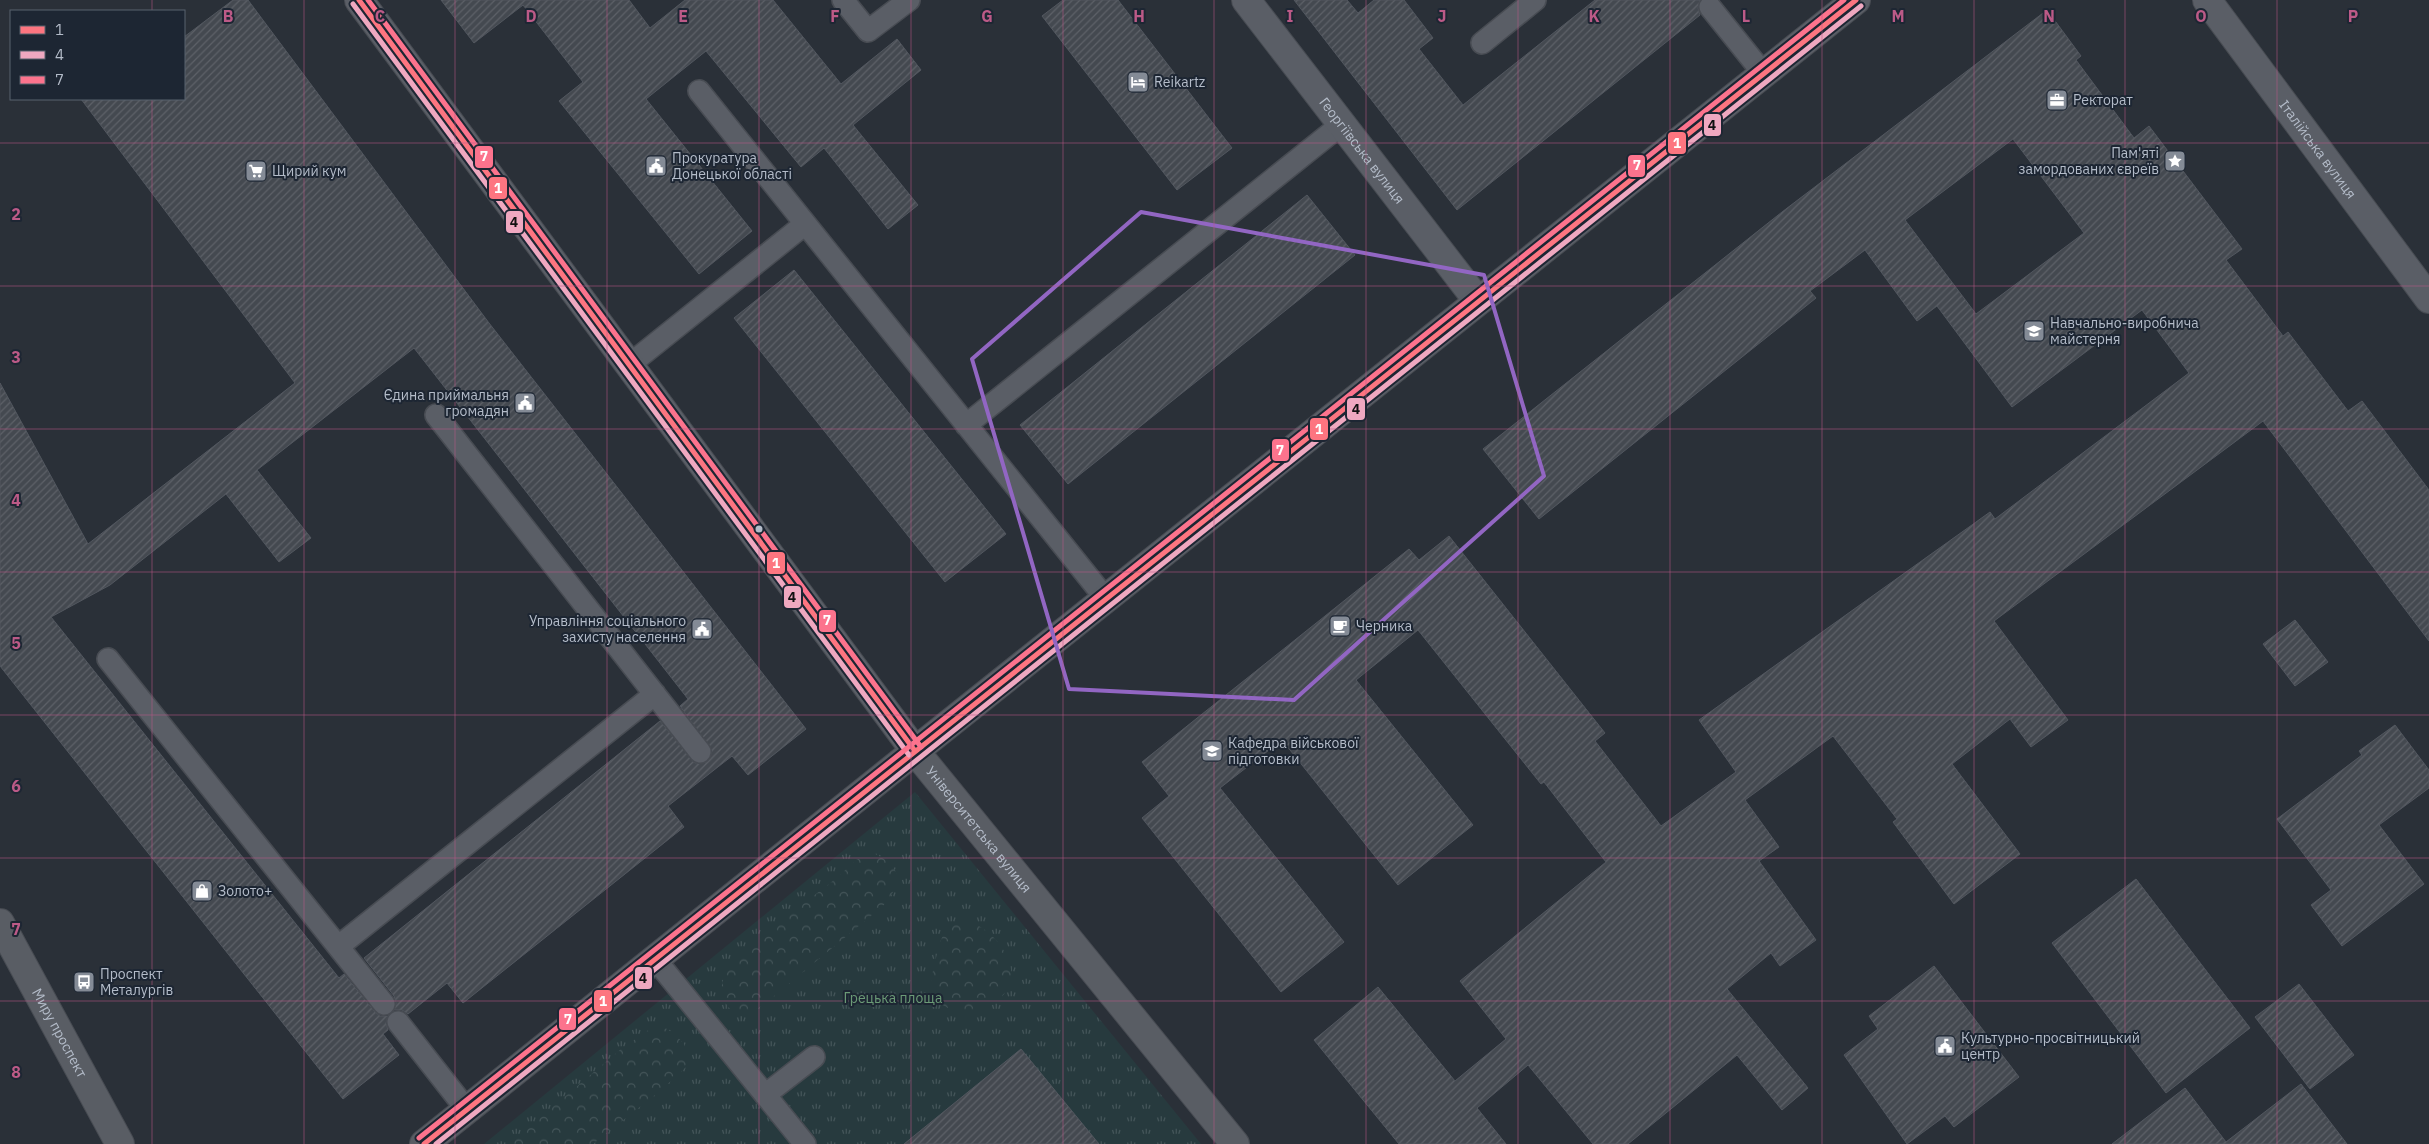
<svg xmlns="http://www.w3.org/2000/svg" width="2429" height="1144" font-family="'IBM Plex Sans',sans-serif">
<defs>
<pattern id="grass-tufts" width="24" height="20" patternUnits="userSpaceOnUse" patternTransform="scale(1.25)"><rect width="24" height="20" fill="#273a3e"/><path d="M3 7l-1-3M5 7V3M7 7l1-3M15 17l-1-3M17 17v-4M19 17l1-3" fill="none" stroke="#445559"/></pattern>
<pattern id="forest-crowns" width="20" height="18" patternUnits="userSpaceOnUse" patternTransform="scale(1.25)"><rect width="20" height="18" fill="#273a3e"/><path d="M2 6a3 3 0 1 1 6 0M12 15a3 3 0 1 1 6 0" fill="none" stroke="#445559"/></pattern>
<pattern id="building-hatch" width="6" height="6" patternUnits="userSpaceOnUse" patternTransform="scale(1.25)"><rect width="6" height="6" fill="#444950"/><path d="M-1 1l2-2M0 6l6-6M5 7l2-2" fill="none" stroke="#5d6168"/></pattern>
</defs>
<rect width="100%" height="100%" fill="#2a3038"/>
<path fill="url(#grass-tufts)" d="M 915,792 L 1201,1144 L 484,1144 Z"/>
<path fill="url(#forest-crowns)" d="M 873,853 C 903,866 903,883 883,906 L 768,1001 C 762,1005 754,1012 748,1013 C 727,1018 717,993 724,977 C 735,950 799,907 824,888 C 835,879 846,870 856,860 Z
M 959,920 C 985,920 1019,957 1010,984 C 1001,1011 948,1023 934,995 C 928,983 935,963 938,950 C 941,937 946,926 959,920 Z
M 664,1028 L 674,1033 L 684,1044 L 688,1057 L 685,1068 L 660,1091 L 593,1144 L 509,1144 L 621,1049 L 650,1029 Z"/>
<path fill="url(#building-hatch)" stroke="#52575f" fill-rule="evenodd" d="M 233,0 L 248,0 L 489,323 L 806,729 L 748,775 L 732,756 L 668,806 L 684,827 L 463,1003 L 447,983 L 408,1014 L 402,1010 L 394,1010 L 396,1003 L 394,996 L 364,958 L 660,721 L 695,763 L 707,762 L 712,751 L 680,706 L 688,699 L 414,348 L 257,470 L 311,538 L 279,562 L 226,494 L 110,585 L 51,617 L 339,978 L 344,974 L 375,1012 L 380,1016 L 388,1016 L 386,1023 L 388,1030 L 383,1034 L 399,1055 L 343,1099 L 0,666 L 0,383 L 88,544 L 295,383 L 81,99 L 184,99 L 184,37 Z
M 441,0 L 629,0 L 650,28 L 685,0 L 773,0 L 841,84 L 897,39 L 921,70 L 853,125 L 918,205 L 888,229 L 824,148 L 801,167 L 706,51 L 646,99 L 752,231 L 699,274 L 559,101 L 583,82 L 523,5 L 474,43 Z
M 1063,0 L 1118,0 L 1232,148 L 1177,190 L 1042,16 Z
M 1294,0 L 1347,0 L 1358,13 L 1374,0 L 1404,0 L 1433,38 L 1419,49 L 1463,105 L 1595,0 L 1700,0 L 1698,8 L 1700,15 L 1457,210 Z
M 2047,10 L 2081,56 L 2076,60 L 2134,138 L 2149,126 L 2242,249 L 2226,260 L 2283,336 L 2288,332 L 2348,411 L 2362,401 L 2429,490 L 2429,641 L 2263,421 L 1994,621 L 2068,720 L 2031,747 L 2010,719 L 1952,764 L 2020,854 L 1954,904 L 1893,822 L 1897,819 L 1833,736 L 1745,800 L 1779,847 L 1759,861 L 1816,940 L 1780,966 L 1771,953 L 1727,989 L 1808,1088 L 1782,1110 L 1737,1055 L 1628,1144 L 1593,1144 L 1528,1065 L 1477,1108 L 1506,1144 L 1399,1144 L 1314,1040 L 1378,987 L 1455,1081 L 1506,1039 L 1460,981 L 1606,862 L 1544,782 L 1541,784 L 1418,630 L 1356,680 L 1473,825 L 1398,885 L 1282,740 L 1220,788 L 1344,942 L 1281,992 L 1142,818 L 1169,796 L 1142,762 L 1409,549 L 1419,560 L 1449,536 L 1605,733 L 1595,741 L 1661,826 L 1736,772 L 1699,720 L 1990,512 L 1995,519 L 2189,373 L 2142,310 L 2012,407 L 1937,306 L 1917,321 L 1865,250 L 1810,291 L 1816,298 L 1539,519 L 1483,449 L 1782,212 ZM 2013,139 L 2084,233 L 1976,314 L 1905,220 Z
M 1307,195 L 1355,255 L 1068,484 L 1020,425 Z
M 794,270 L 1006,534 L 945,582 L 734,318 Z
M 2295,620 L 2328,662 L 2295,686 L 2263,644 Z
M 2395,725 L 2429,770 L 2429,788 L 2379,825 L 2424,884 L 2342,946 L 2311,905 L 2331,890 L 2277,819 L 2362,755 L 2359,751 Z
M 2136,879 L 2250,1028 L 2166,1093 L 2052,943 Z
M 1934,966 L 2019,1077 L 1954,1127 L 1945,1116 L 1907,1144 L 1844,1055 L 1878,1029 L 1869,1016 Z
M 2299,984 L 2354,1055 L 2310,1089 L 2255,1017 Z
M 1021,1049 L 1099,1144 L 904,1144 Z
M 2301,1084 L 2347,1144 L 2112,1144 L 2185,1088 L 2226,1142 Z"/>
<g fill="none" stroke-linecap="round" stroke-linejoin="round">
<g stroke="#484c53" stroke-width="24">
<path id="service" d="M 843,0 L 868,31 L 909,0
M 1710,7 L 1763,73
M 1482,43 L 1535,0
M 699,91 L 1106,599
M 629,365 L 805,224
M 436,415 L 700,752
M 966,425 L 1342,124
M 108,659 L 384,1004
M 339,946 L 655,694
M 655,959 L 805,1144
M 398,1022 L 467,1110
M 765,1095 L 814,1057"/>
</g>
<g stroke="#484c53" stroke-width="30">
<g id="minor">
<path d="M 359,0 L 915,751"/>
<path id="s1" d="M 1246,0 L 1478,301"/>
</g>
</g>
<g stroke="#484c53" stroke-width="30">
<g id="tertiary">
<path id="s2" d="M 2207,0 L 2429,299"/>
<path d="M 915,751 L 1856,0"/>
</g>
</g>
<g stroke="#484c53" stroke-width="30">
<g id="secondary">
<path id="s3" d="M 0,923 L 120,1144"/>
<path id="s4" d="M 424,1144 L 915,751 L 1235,1144"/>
</g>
</g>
<use href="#service" stroke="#5a5e66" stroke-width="21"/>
<use href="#minor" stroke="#5a5e66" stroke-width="28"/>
<use href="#tertiary" stroke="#5a5e66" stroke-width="28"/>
<use href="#secondary" stroke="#595d64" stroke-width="28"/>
<g stroke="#1d2633" stroke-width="9">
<path id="bus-1" d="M 359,0 L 915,751
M 424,1144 L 1856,0"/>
</g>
<g stroke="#1d2633" stroke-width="9">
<path id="bus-2" d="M 353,4 L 909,755
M 436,1144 L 1861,6"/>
</g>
<g stroke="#1d2633" stroke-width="9">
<path id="bus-3" d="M 368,0 L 921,747
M 419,1138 L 1844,0"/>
</g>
<use href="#bus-1" stroke="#fd7580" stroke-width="5"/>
<use href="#bus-2" stroke="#efa8c0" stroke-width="5"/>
<use href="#bus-3" stroke="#fc738d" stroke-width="5"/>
</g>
<path fill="none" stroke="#9266c3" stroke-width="4" stroke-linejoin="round" d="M 1141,212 L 1484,275 L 1544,476 L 1294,700 L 1069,689 L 972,359 Z"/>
<path fill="none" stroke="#bc5a87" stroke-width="1" stroke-opacity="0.55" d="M 152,0 L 152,11M 304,0 L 304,1144M 455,0 L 455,1144M 607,0 L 607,1144M 759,0 L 759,1144M 911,0 L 911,1144M 1063,0 L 1063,1144M 1214,0 L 1214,1144M 1366,0 L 1366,1144M 1518,0 L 1518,1144M 1670,0 L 1670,1144M 1822,0 L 1822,1144M 1974,0 L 1974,1144M 2125,0 L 2125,1144M 2277,0 L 2277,1144M 152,99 L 152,1144M 0,143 L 2429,143M 0,286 L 2429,286M 0,429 L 2429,429M 0,572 L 2429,572M 0,715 L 2429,715M 0,858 L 2429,858M 0,1001 L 2429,1001"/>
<defs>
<g id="hotel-square" transform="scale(1.125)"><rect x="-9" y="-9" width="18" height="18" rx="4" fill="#848b96" stroke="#1d2633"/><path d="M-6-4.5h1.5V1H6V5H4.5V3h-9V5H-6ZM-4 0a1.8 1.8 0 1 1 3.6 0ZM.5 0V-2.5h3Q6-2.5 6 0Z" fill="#fff"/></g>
<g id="office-square" transform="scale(1.125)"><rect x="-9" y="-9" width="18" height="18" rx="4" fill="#848b96" stroke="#1d2633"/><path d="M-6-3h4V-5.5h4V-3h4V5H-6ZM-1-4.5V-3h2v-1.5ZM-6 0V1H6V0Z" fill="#fff"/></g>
<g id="sight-square" transform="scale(1.125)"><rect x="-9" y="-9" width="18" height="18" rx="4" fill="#848b96" stroke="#1d2633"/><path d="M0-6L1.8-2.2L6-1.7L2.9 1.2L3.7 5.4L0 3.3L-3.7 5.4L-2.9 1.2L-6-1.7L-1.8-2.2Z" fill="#fff"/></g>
<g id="civic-square" transform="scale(1.125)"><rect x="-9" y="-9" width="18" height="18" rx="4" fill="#848b96" stroke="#1d2633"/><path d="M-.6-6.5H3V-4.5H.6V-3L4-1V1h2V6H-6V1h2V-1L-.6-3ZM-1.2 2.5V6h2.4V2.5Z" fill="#fff"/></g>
<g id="supermarket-square" transform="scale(1.125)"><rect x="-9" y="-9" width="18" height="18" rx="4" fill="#848b96" stroke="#1d2633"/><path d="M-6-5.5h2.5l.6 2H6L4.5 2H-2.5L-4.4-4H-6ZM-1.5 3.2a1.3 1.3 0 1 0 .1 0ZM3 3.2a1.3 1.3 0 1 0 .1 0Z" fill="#fff"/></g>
<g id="university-square" transform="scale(1.125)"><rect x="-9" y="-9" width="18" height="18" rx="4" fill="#848b96" stroke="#1d2633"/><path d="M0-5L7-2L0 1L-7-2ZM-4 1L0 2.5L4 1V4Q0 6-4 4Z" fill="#fff"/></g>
<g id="cafe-square" transform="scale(1.125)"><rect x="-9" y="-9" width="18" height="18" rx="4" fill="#848b96" stroke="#1d2633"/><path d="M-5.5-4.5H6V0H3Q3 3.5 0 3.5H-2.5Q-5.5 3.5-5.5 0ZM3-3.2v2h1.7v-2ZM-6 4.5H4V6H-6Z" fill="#fff"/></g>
<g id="shop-square" transform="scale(1.125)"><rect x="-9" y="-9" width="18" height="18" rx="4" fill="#848b96" stroke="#1d2633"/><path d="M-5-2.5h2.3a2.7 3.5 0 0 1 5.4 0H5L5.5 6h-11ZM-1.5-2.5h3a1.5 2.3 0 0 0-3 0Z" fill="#fff"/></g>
<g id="bus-square" transform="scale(1.125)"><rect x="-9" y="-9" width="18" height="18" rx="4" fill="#848b96" stroke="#1d2633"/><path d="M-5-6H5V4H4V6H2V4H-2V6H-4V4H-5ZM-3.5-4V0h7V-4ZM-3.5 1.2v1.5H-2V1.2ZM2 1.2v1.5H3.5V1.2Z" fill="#fff"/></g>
</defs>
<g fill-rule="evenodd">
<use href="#hotel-square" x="1138" y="82"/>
<use href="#office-square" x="2057" y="100"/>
<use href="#sight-square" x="2175" y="161"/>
<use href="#civic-square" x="656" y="166"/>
<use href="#supermarket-square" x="256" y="171"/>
<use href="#university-square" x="2034" y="331"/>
<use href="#civic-square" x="525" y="403"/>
<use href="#cafe-square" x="1340" y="626"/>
<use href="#civic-square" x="702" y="629"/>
<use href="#university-square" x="1212" y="751"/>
<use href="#shop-square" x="202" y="891"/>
<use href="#bus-square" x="84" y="982"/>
<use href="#civic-square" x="1945" y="1046"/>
</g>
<circle fill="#b4bcc9" stroke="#1d2633" stroke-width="2" cx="759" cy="529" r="4.5"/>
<g text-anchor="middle" stroke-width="4" stroke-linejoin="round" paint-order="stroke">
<g font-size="14" fill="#b4bcc9" stroke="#1d2633" text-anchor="start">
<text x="1154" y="87">Reikartz</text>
<text x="2073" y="105">Ректорат</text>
<text x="2159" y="158" text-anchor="end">Пам'яті<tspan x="2159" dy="16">замордованих євреїв</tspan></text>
<text x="672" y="163">Прокуратура<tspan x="672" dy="16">Донецької області</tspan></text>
<text x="272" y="176">Щирий кум</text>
<text x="2050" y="328">Навчально-виробнича<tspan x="2050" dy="16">майстерня</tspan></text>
<text x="509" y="400" text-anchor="end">Єдина приймальня<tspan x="509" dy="16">громадян</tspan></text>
<text x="686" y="626" text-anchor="end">Управління соціального<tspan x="686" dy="16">захисту населення</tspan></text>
<text x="1356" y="631">Черника</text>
<text x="1228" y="748">Кафедра військової<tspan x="1228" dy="16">підготовки</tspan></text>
<text x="218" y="896">Золото+</text>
<text x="100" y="979">Проспект<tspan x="100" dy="16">Металургів</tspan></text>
<text x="1961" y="1043">Культурно-просвітницький<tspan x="1961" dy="16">центр</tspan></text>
</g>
<g font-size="14" fill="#b4bcc9" stroke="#1d2633">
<text dy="5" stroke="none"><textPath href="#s2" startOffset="186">Італійська вулиця</textPath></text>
<text dy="5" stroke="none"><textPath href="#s1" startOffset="190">Георгіївська вулиця</textPath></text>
<text dy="5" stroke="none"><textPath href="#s4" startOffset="730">Університетська вулиця</textPath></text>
<text dy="5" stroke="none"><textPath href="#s3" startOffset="125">Миру проспект</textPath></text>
</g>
<g font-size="14" fill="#6b9a76" stroke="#1d2633">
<text x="893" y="1003">Грецька площа</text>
</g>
</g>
<g font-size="16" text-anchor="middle" font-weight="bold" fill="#bc5a87" stroke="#1d2633" stroke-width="4" stroke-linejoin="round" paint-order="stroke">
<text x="228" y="22">B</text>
<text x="380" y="22">C</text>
<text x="531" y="22">D</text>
<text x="683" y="22">E</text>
<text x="835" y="22">F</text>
<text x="987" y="22">G</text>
<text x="1139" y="22">H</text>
<text x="1290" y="22">I</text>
<text x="1442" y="22">J</text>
<text x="1594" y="22">K</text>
<text x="1746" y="22">L</text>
<text x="1898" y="22">M</text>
<text x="2049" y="22">N</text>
<text x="2201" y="22">O</text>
<text x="2353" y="22">P</text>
<text x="16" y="220">2</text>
<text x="16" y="363">3</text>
<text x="16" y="506">4</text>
<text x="16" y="649">5</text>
<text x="16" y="792">6</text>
<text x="16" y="935">7</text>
<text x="16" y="1078">8</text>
</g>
<g stroke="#1d2633" stroke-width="2">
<rect x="1703" y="113" width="19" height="24" rx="5" fill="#efa8c0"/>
<rect x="1667" y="131" width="20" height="24" rx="5" fill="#fd7580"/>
<rect x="474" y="145" width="20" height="24" rx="5" fill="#fc738d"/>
<rect x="1627" y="154" width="19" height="24" rx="5" fill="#fc738d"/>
<rect x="488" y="176" width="20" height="24" rx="5" fill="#fd7580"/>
<rect x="505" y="210" width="19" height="24" rx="5" fill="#efa8c0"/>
<rect x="1346" y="397" width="20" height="24" rx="5" fill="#efa8c0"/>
<rect x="1309" y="417" width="20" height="24" rx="5" fill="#fd7580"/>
<rect x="1271" y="438" width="19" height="24" rx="5" fill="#fc738d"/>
<rect x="766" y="551" width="20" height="24" rx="5" fill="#fd7580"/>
<rect x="783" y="585" width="19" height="24" rx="5" fill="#efa8c0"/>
<rect x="818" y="609" width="19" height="24" rx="5" fill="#fc738d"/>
<rect x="634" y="966" width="19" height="24" rx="5" fill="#efa8c0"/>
<rect x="593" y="989" width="20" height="24" rx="5" fill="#fd7580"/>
<rect x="558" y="1007" width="19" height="24" rx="5" fill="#fc738d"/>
</g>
<g font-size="14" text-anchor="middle" font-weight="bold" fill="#fff">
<text x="1677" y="148">1</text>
<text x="484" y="161">7</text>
<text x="1637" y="170">7</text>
<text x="498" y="193">1</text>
<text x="1319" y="434">1</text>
<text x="1280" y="455">7</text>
<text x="776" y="568">1</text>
<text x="827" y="625">7</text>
<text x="603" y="1006">1</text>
<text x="568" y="1024">7</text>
</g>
<g font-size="14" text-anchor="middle" font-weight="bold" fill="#111">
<text x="1712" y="130">4</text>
<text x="514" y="227">4</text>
<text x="1356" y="414">4</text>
<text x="792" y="602">4</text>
<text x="643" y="983">4</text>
</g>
<rect x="10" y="10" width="175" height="90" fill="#1d2633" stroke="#59626f"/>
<rect x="20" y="26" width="25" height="8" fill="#fd7580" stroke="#59626f"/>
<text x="55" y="35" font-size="15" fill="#b4bcc9">1</text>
<rect x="20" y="51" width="25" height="8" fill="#efa8c0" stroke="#59626f"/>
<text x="55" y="60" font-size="15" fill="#b4bcc9">4</text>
<rect x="20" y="76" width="25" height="8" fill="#fc738d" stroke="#59626f"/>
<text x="55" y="85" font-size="15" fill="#b4bcc9">7</text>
</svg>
